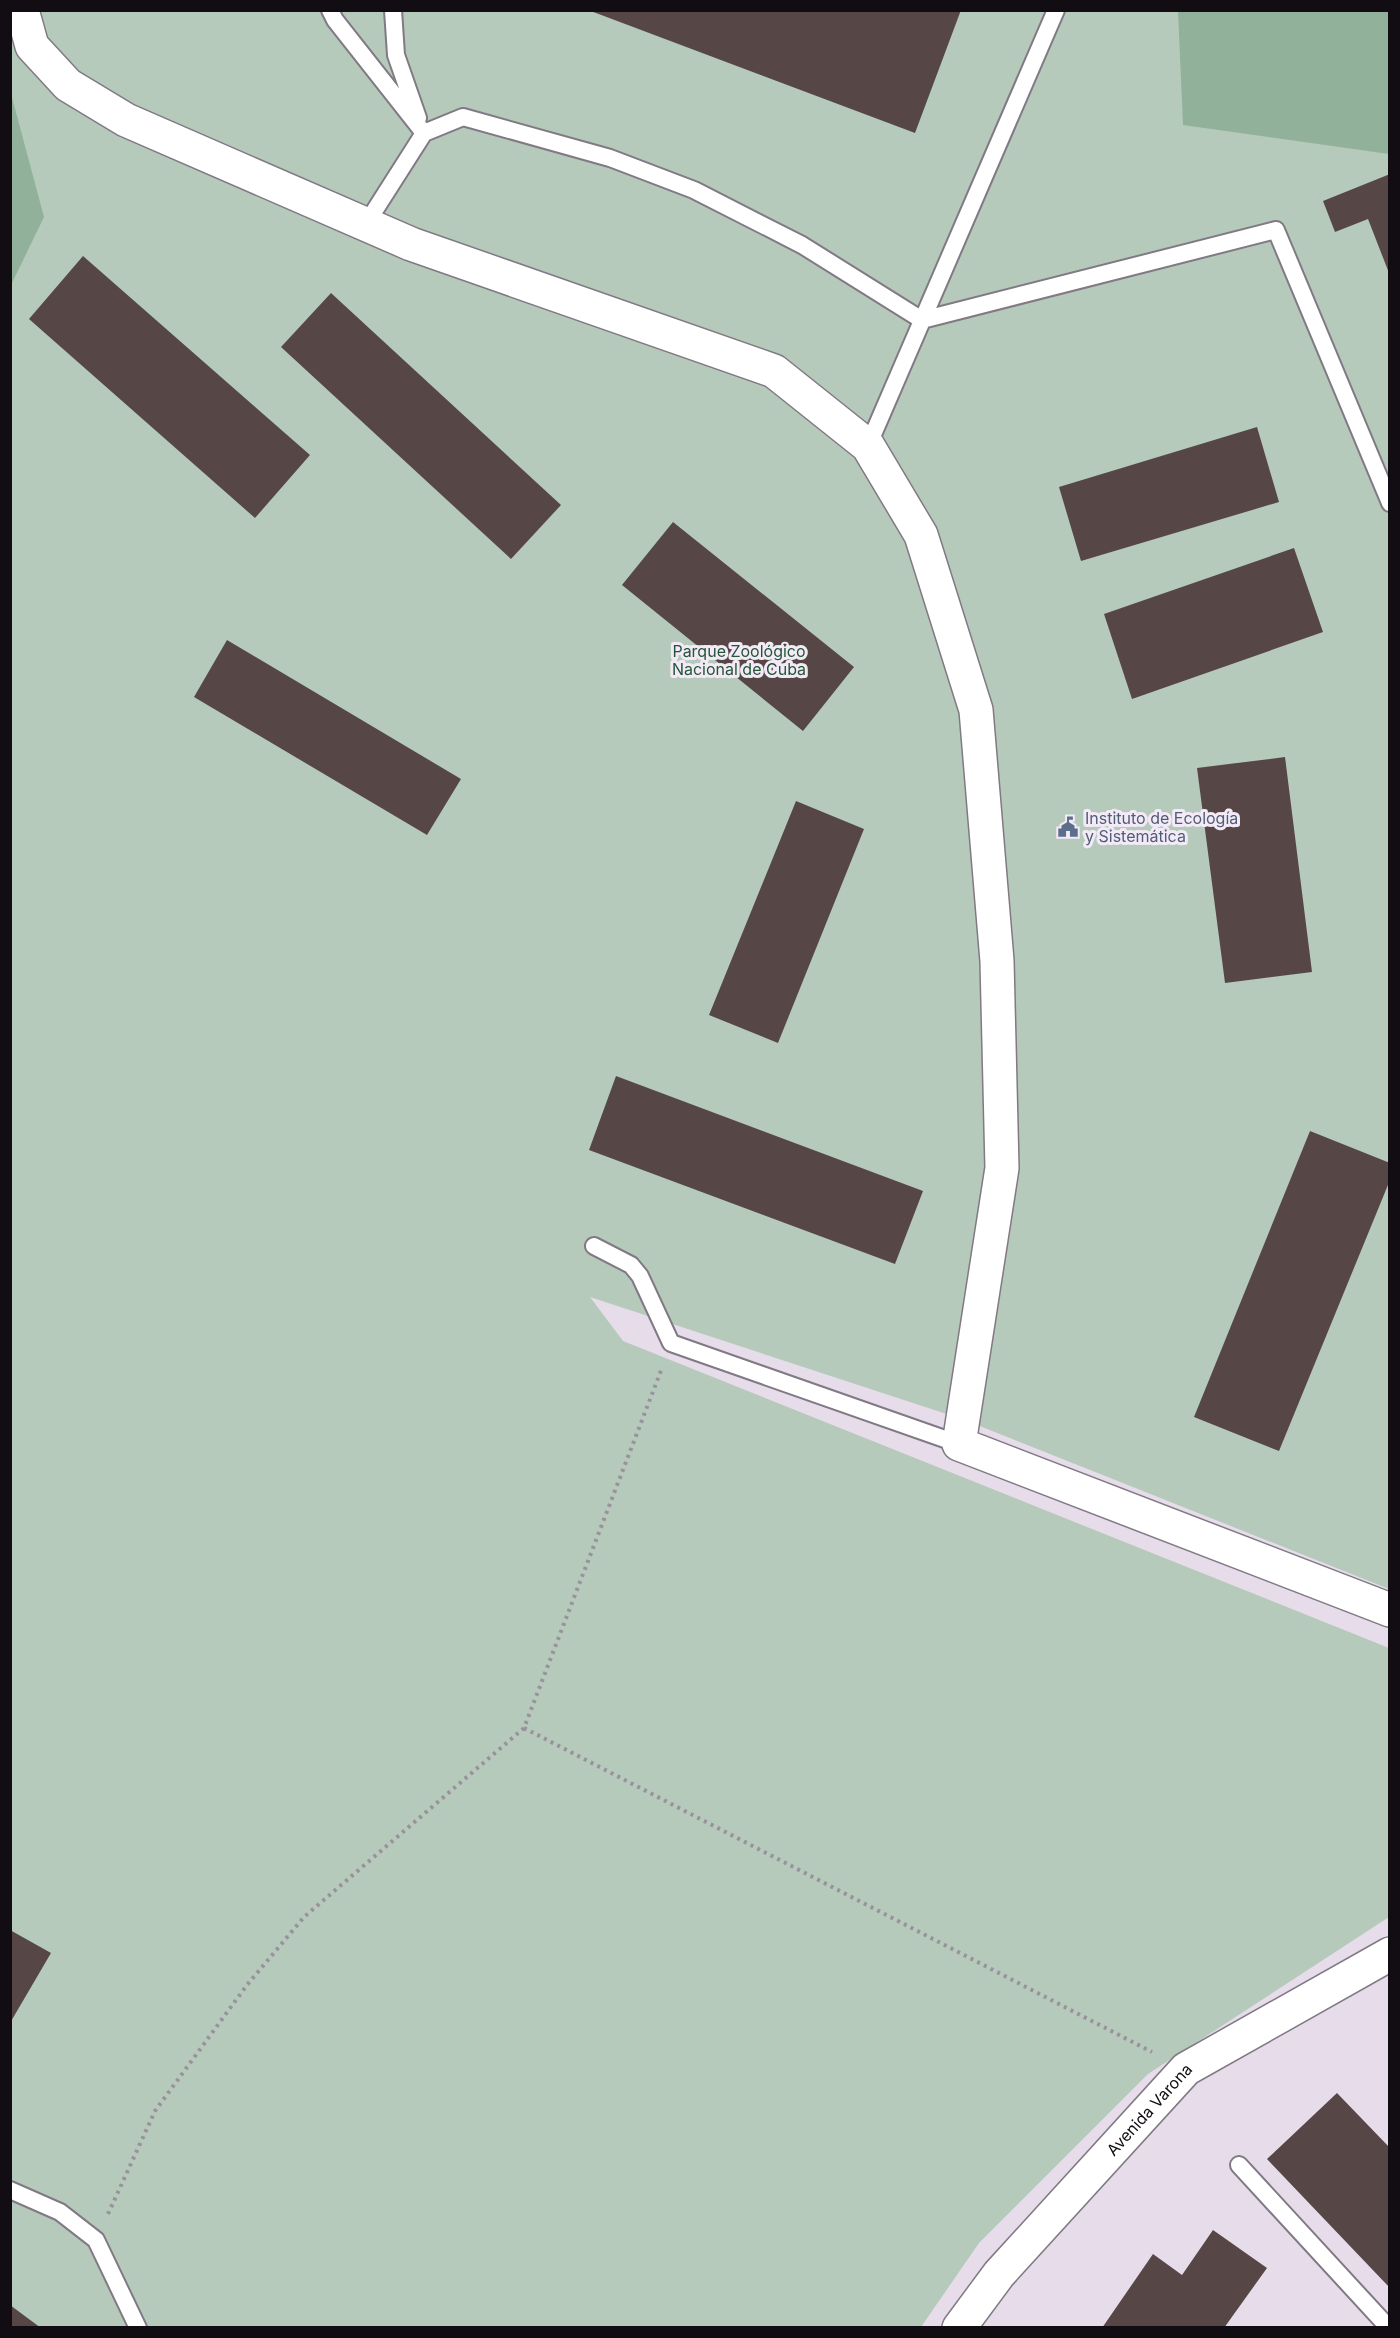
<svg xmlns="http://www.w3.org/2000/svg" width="1400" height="2338" font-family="Inter,sans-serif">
<rect width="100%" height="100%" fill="#e6dcea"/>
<path fill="#b5cabb" d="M 11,11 L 1389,11 L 1389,1589 L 962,1419 L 590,1297 L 623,1341 L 1389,1648 L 1389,1917 L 1148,2074 L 979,2243 L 921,2327 L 11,2328 Z"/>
<path fill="#92b19b" d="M 1178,11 L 1389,11 L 1389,154 L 1183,125 Z
M 10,90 L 44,217 L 11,285 L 10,285 Z"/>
<path fill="#564746" d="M 588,10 L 961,10 L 915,133 Z
M 1390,174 L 1390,273 L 1389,273 L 1368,219 L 1335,232 L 1323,201 Z
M 83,256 L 310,455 L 255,518 L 29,319 Z
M 331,293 L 561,505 L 511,559 L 281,347 Z
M 1257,427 L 1279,502 L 1081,561 L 1059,487 Z
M 673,522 L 854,667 L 803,731 L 622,585 Z
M 1294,548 L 1323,632 L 1132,699 L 1104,614 Z
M 227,640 L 461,779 L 427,835 L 194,697 Z
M 1285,757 L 1312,972 L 1225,983 L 1197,768 Z
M 796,801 L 864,829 L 778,1043 L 709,1015 Z
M 616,1076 L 923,1191 L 895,1264 L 589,1150 Z
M 1310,1131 L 1390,1163 L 1390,1180 L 1279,1451 L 1194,1417 Z
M 10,1930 L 51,1953 L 10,2023 Z
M 1337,2093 L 1390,2148 L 1390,2288 L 1267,2159 Z
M 1213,2230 L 1267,2268 L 1224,2328 L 1102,2328 L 1153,2254 L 1182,2275 Z
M 10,2305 L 41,2328 L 10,2328 Z"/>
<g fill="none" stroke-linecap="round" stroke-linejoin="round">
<g stroke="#817984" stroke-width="20">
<path id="lane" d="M 330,10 L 335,20 L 424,133
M 393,10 L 396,55 L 418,118
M 366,224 L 424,133 L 463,117 L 610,158 L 694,190 L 802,245 L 922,320 L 1276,230 L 1390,503
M 868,446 L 1056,10
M 594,1246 L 631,1265 L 640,1276 L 671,1343 L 959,1444
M 1239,2165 L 1389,2328
M 10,2190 L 60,2212 L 96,2240 L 138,2328"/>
</g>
<g stroke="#817984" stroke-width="36">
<path id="street" d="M 22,10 L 32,46 L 68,85 L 126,120 L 411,244 L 774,371 L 868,446 L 921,535 L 976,710 L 997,961 L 1002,1168 L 959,1444 L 1390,1610"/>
</g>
<g stroke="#817984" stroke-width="36">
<g id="secondary">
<path id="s1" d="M 959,2328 L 999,2274 L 1186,2069 L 1390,1954"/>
</g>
</g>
<path stroke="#99919c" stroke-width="4" stroke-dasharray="3 4.5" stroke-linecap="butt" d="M 524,1728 L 1152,2052
M 108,2214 L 155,2111 L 247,1985 L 304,1917 L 524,1728 L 662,1368"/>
<use href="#lane" stroke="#fff" stroke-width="16"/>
<use href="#street" stroke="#fff" stroke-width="33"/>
<use href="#secondary" stroke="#fff" stroke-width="33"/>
</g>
<defs>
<g id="civic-bare" transform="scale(1.62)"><path d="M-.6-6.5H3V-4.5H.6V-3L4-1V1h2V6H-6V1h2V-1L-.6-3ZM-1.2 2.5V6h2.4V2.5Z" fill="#5c6f8a" stroke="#f4eaf7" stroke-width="2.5" paint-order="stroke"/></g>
</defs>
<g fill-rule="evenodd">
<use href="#civic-bare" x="1068" y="827"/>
</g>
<g text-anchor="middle" stroke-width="6" stroke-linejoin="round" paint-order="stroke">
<g font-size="16" fill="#225637" stroke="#f4eaf7">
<text x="739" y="657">Parque Zoológico<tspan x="739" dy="18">Nacional de Cuba</tspan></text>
</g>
<g font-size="16" fill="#4e5e75" stroke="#f4eaf7" text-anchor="start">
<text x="1085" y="824">Instituto de Ecología<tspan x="1085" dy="18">y Sistemática</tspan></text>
</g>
<g font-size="16" fill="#110d12" stroke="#f4eaf7">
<text dy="6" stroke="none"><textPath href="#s1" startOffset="290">Avenida Varona</textPath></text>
</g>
</g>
<rect width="1400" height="2338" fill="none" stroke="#110d12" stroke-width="24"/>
</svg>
